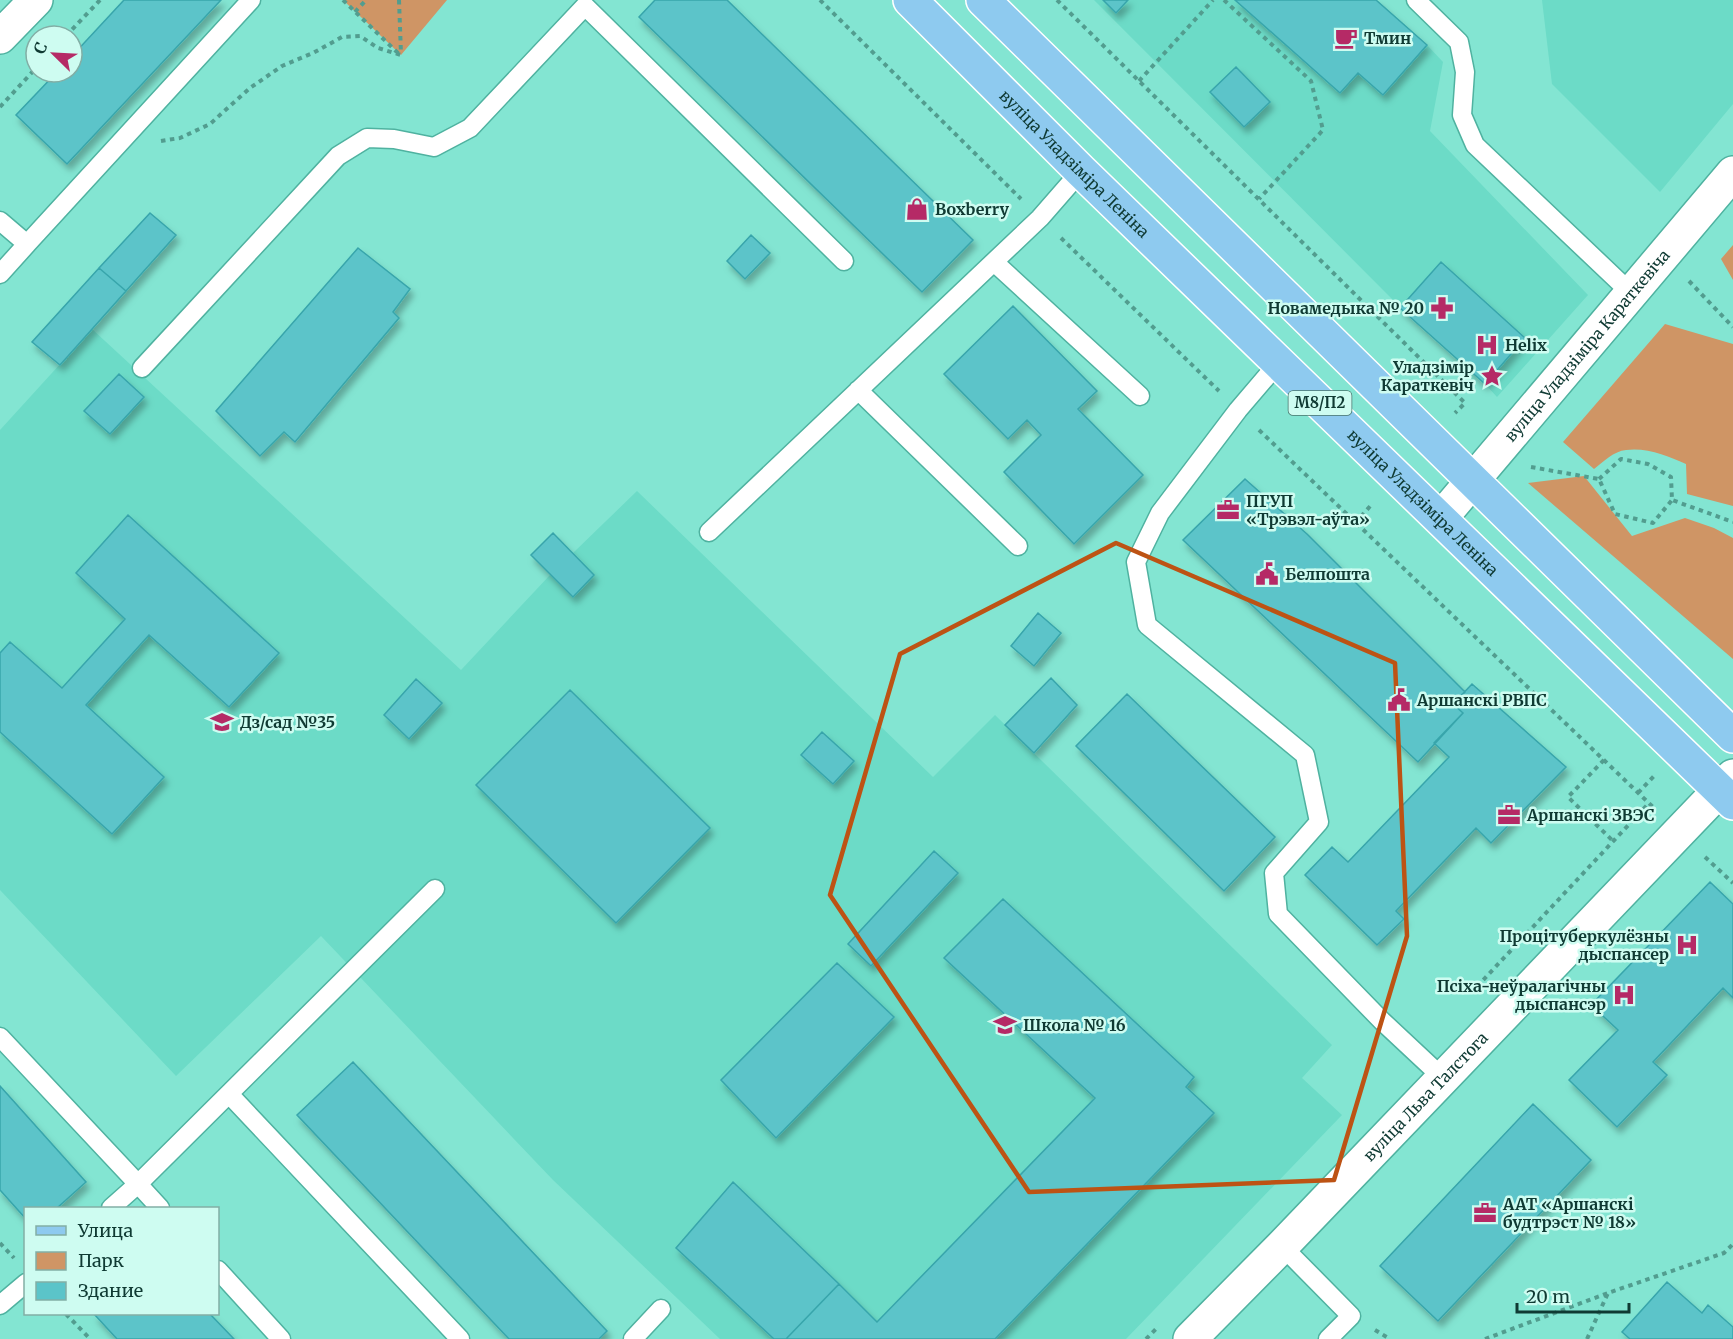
<svg xmlns="http://www.w3.org/2000/svg" width="1733" height="1339" font-family="Merriweather,serif">
<defs>
<filter id="shadow"><feDropShadow dx="3.5" dy="6" stdDeviation="3" flood-color="#0004"/></filter>
</defs>
<rect width="100%" height="100%" fill="#83e5d2"/>
<path fill="#6cdbc7" d="M 1094,0 L 1376,0 L 1427,45 L 1443,62 L 1430,131 L 1588,295 L 1497,397 L 1485,384 L 1400,307 Z
M 1542,0 L 1733,0 L 1733,104 L 1660,192 L 1552,84 Z
M 92,329 L 461,670 L 550,575 L 531,555 L 553,533 L 573,553 L 637,491 L 933,777 L 995,715 L 1332,1045 L 1302,1078 L 1342,1115 L 1126,1339 L 720,1339 L 553,1180 L 321,936 L 176,1076 L 0,890 L 0,430 Z"/>
<path fill="#cf9565" d="M 343,0 L 447,0 L 401,55 Z
M 1733,245 L 1733,280 L 1721,259 Z
M 1665,324 L 1733,344 L 1733,506 L 1687,494 L 1686,464 C 1669,456 1646,447 1626,450 C 1614,451 1603,462 1594,469 L 1563,442 Z
M 1584,476 L 1632,536 L 1685,518 L 1714,528 L 1733,538 L 1733,659 L 1528,483 Z"/>
<path fill="#5bc4c9" stroke="#38a5ab" stroke-width="1.5" filter="url(#shadow)" d="M 124,0 L 221,0 L 67,164 L 16,115 L 57,72 L 72,72 L 72,56 Z
M 655,0 L 727,0 L 973,240 L 922,292 L 639,17 Z
M 1103,0 L 1128,0 L 1116,13 Z
M 1235,0 L 1376,0 L 1427,45 L 1383,95 L 1358,73 L 1340,93 Z
M 1236,67 L 1270,102 L 1244,127 L 1210,92 Z
M 150,213 L 176,235 L 126,291 L 99,268 Z
M 751,235 L 770,253 L 745,279 L 727,261 Z
M 358,248 L 410,289 L 393,312 L 399,318 L 295,442 L 284,432 L 260,456 L 216,411 Z
M 1441,262 L 1525,338 L 1485,384 L 1400,308 Z
M 99,268 L 126,291 L 60,365 L 32,342 Z
M 1013,306 L 1097,391 L 1078,409 L 1143,475 L 1074,544 L 1004,472 L 1041,435 L 1027,420 L 1008,439 L 944,374 Z
M 119,374 L 144,397 L 110,434 L 84,411 Z
M 1245,479 L 1307,534 L 1465,692 L 1453,704 L 1463,713 L 1418,762 L 1183,540 Z
M 128,515 L 279,653 L 229,707 L 149,635 L 86,705 L 164,777 L 112,834 L 0,732 L 0,653 L 10,642 L 62,688 L 125,619 L 76,573 Z
M 553,533 L 594,575 L 573,597 L 531,555 Z
M 1038,613 L 1061,633 L 1034,666 L 1011,646 Z
M 1051,678 L 1077,705 L 1034,753 L 1005,725 Z
M 416,679 L 442,703 L 409,739 L 384,715 Z
M 1472,684 L 1566,767 L 1491,843 L 1476,828 L 1396,911 L 1404,919 L 1377,945 L 1305,875 L 1332,847 L 1348,862 L 1449,757 L 1434,743 L 1463,713 L 1453,704 Z
M 570,690 L 710,828 L 616,923 L 476,785 Z
M 1127,694 L 1275,837 L 1224,891 L 1076,746 Z
M 822,732 L 854,761 L 833,784 L 801,755 Z
M 934,851 L 958,873 L 871,966 L 848,944 Z
M 1710,882 L 1733,904 L 1733,998 L 1723,988 L 1653,1062 L 1667,1075 L 1617,1127 L 1569,1080 L 1618,1030 L 1591,1005 Z
M 1003,899 L 1194,1077 L 1186,1087 L 1214,1113 L 995,1339 L 786,1339 L 839,1284 L 877,1322 L 1095,1098 L 944,958 Z
M 837,963 L 894,1017 L 776,1138 L 721,1080 Z
M 353,1062 L 607,1331 L 599,1339 L 509,1339 L 297,1115 Z
M 0,1086 L 86,1182 L 57,1208 L 26,1208 L 26,1219 L 0,1190 Z
M 1533,1104 L 1591,1160 L 1438,1321 L 1380,1266 Z
M 733,1182 L 839,1284 L 786,1339 L 774,1339 L 676,1248 Z
M 1667,1282 L 1702,1313 L 1708,1305 L 1733,1327 L 1733,1339 L 1630,1339 L 1622,1332 Z
M 94,1314 L 210,1314 L 234,1339 L 117,1339 Z"/>
<g fill="none" stroke-linecap="round" stroke-linejoin="round">
<g stroke="#4fb2a0" stroke-width="21">
<path id="service" d="M 1416,0 L 1459,42 L 1465,72 L 1462,115 L 1475,145 L 1632,294
M 0,221 L 27,244 L 0,274
M 27,244 L 251,0
M 994,262 L 1140,396
M 1279,362 L 1238,410 L 1160,513 L 1136,562 L 1147,625 L 1305,755 L 1319,822 L 1274,873 L 1278,914 L 1382,1021 L 1443,1078
M 142,368 L 338,156 L 367,138 L 394,139 L 434,147 L 470,128 L 585,6 L 844,261
M 858,390 L 1018,546
M 709,532 L 1040,218 L 1081,171
M 0,1037 L 138,1184 L 435,889
M 229,1094 L 460,1339
M 111,1208 L 138,1184 L 160,1208
M 1282,1246 L 1351,1316 L 1328,1339
M 218,1270 L 281,1339
M 0,1305 L 26,1283
M 633,1339 L 661,1309"/>
</g>
<g stroke="#4fb2a0" stroke-width="36">
<g id="tertiary">
<path d="M 0,37 L 36,0"/>
<path id="s1" d="M 1441,518 L 1733,173"/>
<path id="s2" d="M 1190,1339 L 1282,1246 L 1733,776"/>
</g>
</g>
<g stroke="#fff" stroke-width="36">
<g id="primary">
<path id="s3" d="M 910,0 L 1081,171 L 1733,803"/>
<path d="M 983,0 L 1733,736"/>
</g>
</g>
<path stroke="#529d8f" stroke-width="4" stroke-dasharray="4.5 4.5" stroke-linecap="butt" d="M 343,0 L 400,55
M 399,0 L 401,54
M 820,0 L 1021,199
M 1057,0 L 1465,403 L 1455,413
M 1224,0 L 1311,81 L 1323,130 L 1259,199
M 355,12 L 366,0
M 66,36 L 100,0
M 1139,81 L 1213,0
M 0,107 L 36,68
M 161,141 L 180,138 L 210,124 L 250,88 L 282,66 L 313,53 L 342,37 L 360,36 L 378,48 L 401,55
M 1061,238 L 1219,391
M 1689,281 L 1733,327
M 1259,430 L 1654,808
M 1531,467 L 1599,479 L 1615,514 L 1653,523 L 1672,500
M 1599,479 L 1621,459 L 1648,464 L 1671,477 L 1672,500 L 1733,522
M 1355,523 L 1373,503
M 1604,760 L 1568,797 L 1613,841
M 1638,793 L 1655,775
M 1705,857 L 1733,883
M 1471,993 L 1649,803
M 0,1243 L 14,1258
M 66,1314 L 90,1339
M 1375,1330 L 1390,1339
M 1146,1339 L 1156,1329
M 1485,1339 L 1608,1293
M 1587,1339 L 1608,1293 L 1724,1253 L 1733,1244"/>
<use href="#service" stroke="#fff" stroke-width="18"/>
<use href="#tertiary" stroke="#fff" stroke-width="33"/>
<use href="#primary" stroke="#8ecaef" stroke-width="33"/>
</g>
<path fill="none" stroke="#bd5314" stroke-width="4.5" stroke-linejoin="round" d="M 1116,543 L 1395,663 L 1407,936 L 1334,1180 L 1029,1192 L 830,895 L 900,654 Z"/>
<defs>
<g id="cafe-bare" transform="scale(1.8)"><path d="M-5.5-4.5H6V0H3Q3 3.5 0 3.5H-2.5Q-5.5 3.5-5.5 0ZM3-3.2v2h1.7v-2ZM-6 4.5H4V6H-6Z" fill="#b52a66" stroke="#cefcf1" stroke-width="2.5" paint-order="stroke"/></g>
<g id="shop-bare" transform="scale(1.8)"><path d="M-5-2.5h2.3a2.7 3.5 0 0 1 5.4 0H5L5.5 6h-11ZM-1.5-2.5h3a1.5 2.3 0 0 0-3 0Z" fill="#b52a66" stroke="#cefcf1" stroke-width="2.5" paint-order="stroke"/></g>
<g id="pharmacy-bare" transform="scale(1.8)"><path d="M-2-6h4v4h4v4h-4v4h-4v-4h-4v-4h4Z" fill="#b52a66" stroke="#cefcf1" stroke-width="2.5" paint-order="stroke"/></g>
<g id="hospital-bare" transform="scale(1.8)"><path d="M-5-5h3v3.5h4V-5h3V5h-3V1.5h-4V5h-3Z" fill="#b52a66" stroke="#cefcf1" stroke-width="2.5" paint-order="stroke"/></g>
<g id="sight-bare" transform="scale(1.8)"><path d="M0-6L1.8-2.2L6-1.7L2.9 1.2L3.7 5.4L0 3.3L-3.7 5.4L-2.9 1.2L-6-1.7L-1.8-2.2Z" fill="#b52a66" stroke="#cefcf1" stroke-width="2.5" paint-order="stroke"/></g>
<g id="office-bare" transform="scale(1.8)"><path d="M-6-3h4V-5.5h4V-3h4V5H-6ZM-1-4.5V-3h2v-1.5ZM-6 0V1H6V0Z" fill="#b52a66" stroke="#cefcf1" stroke-width="2.5" paint-order="stroke"/></g>
<g id="civic-bare" transform="scale(1.8)"><path d="M-.6-6.5H3V-4.5H.6V-3L4-1V1h2V6H-6V1h2V-1L-.6-3ZM-1.2 2.5V6h2.4V2.5Z" fill="#b52a66" stroke="#cefcf1" stroke-width="2.5" paint-order="stroke"/></g>
<g id="school-bare" transform="scale(1.8)"><path d="M0-5L7-2L0 1L-7-2ZM-4 1L0 2.5L4 1V4Q0 6-4 4Z" fill="#b52a66" stroke="#cefcf1" stroke-width="2.5" paint-order="stroke"/></g>
</defs>
<g fill-rule="evenodd">
<use href="#cafe-bare" x="1346" y="38"/>
<use href="#shop-bare" x="917" y="209"/>
<use href="#pharmacy-bare" x="1442" y="308"/>
<use href="#hospital-bare" x="1487" y="345"/>
<use href="#sight-bare" x="1492" y="376"/>
<use href="#office-bare" x="1228" y="510"/>
<use href="#civic-bare" x="1267" y="574"/>
<use href="#civic-bare" x="1399" y="700"/>
<use href="#school-bare" x="222" y="722"/>
<use href="#office-bare" x="1509" y="815"/>
<use href="#hospital-bare" x="1687" y="945"/>
<use href="#hospital-bare" x="1624" y="995"/>
<use href="#school-bare" x="1005" y="1025"/>
<use href="#office-bare" x="1485" y="1213"/>
</g>
<g text-anchor="middle" stroke-width="5" stroke-linejoin="round" paint-order="stroke">
<rect fill="#cefcf1" stroke="#48746c" stroke-width="1.5" x="1288.5" y="391" width="63" height="24" rx="4.5"/>
<g font-size="15" font-weight="bold" fill="#0f3a33">
<text x="1320" y="408">М8/П2</text>
</g>
<g font-size="16" font-weight="bold" fill="#0f3a33" stroke="#cefcf1" text-anchor="start">
<text x="1364" y="44">Тмин</text>
<text x="935" y="215">Boxberry</text>
<text x="1424" y="314" text-anchor="end">Новамедыка № 20</text>
<text x="1505" y="351">Helix</text>
<text x="1474" y="373" text-anchor="end">Уладзімір<tspan x="1474" dy="18">Караткевіч</tspan></text>
<text x="1246" y="507">ПГУП<tspan x="1246" dy="18">«Трэвэл-аўта»</tspan></text>
<text x="1285" y="580">Белпошта</text>
<text x="1417" y="706">Аршанскі РВПС</text>
<text x="240" y="728">Дз/сад №35</text>
<text x="1527" y="821">Аршанскі ЗВЭС</text>
<text x="1669" y="942" text-anchor="end">Процітуберкулёзны<tspan x="1669" dy="18">дыспансер</tspan></text>
<text x="1606" y="992" text-anchor="end">Псіха-неўралагічны<tspan x="1606" dy="18">дыспансэр</tspan></text>
<text x="1023" y="1031">Школа № 16</text>
<text x="1503" y="1210">ААТ «Аршанскі<tspan x="1503" dy="18">будтрэст № 18»</tspan></text>
</g>
<g font-size="16" fill="#0f3a33" stroke="#cefcf1">
<text dy="6" stroke="none"><textPath href="#s3" startOffset="232">вуліца Уладзіміра Леніна</textPath></text>
<text dy="6" stroke="none"><textPath href="#s1" startOffset="226">вуліца Уладзіміра Караткевіча</textPath></text>
<text dy="6" stroke="none"><textPath href="#s3" startOffset="718">вуліца Уладзіміра Леніна</textPath></text>
<text dy="6" stroke="none"><textPath href="#s2" startOffset="338">вуліца Льва Талстога</textPath></text>
</g>
</g>
<rect x="24" y="1207" width="195" height="108" fill="#cefcf1" stroke="#82aea5" stroke-width="1.5"/>
<rect x="36" y="1226" width="30" height="9" fill="#8ecaef" stroke="#82aea5" stroke-width="1.5"/>
<text x="78" y="1237" font-size="18" fill="#0f3a33">Улица</text>
<rect x="36" y="1252" width="30" height="18" fill="#cf9565" stroke="#82aea5" stroke-width="1.5"/>
<text x="78" y="1267" font-size="18" fill="#0f3a33">Парк</text>
<rect x="36" y="1282" width="30" height="18" fill="#5bc4c9" stroke="#82aea5" stroke-width="1.5"/>
<text x="78" y="1297" font-size="18" fill="#0f3a33">Здание</text>
<g transform="translate(54 54) rotate(294)"><circle r="28" fill="#cefcf1" stroke="#82aea5" stroke-width="1.5"/>
<path d="M0-4.5L10 22L0 15L-10 22Z" fill="#b52a66"/>
<text y="-9" font-size="16" font-weight="bold" text-anchor="middle" fill="#0f3a33">С</text>
</g>
<path d="M1517 1303v9h112v-9" fill="none" stroke="#0f3a33" stroke-width="3"/>
<text x="1526" y="1303" font-size="18" fill="#0f3a33" stroke="#cefcf1" stroke-width="4.5" paint-order="stroke">20 m</text>
</svg>
